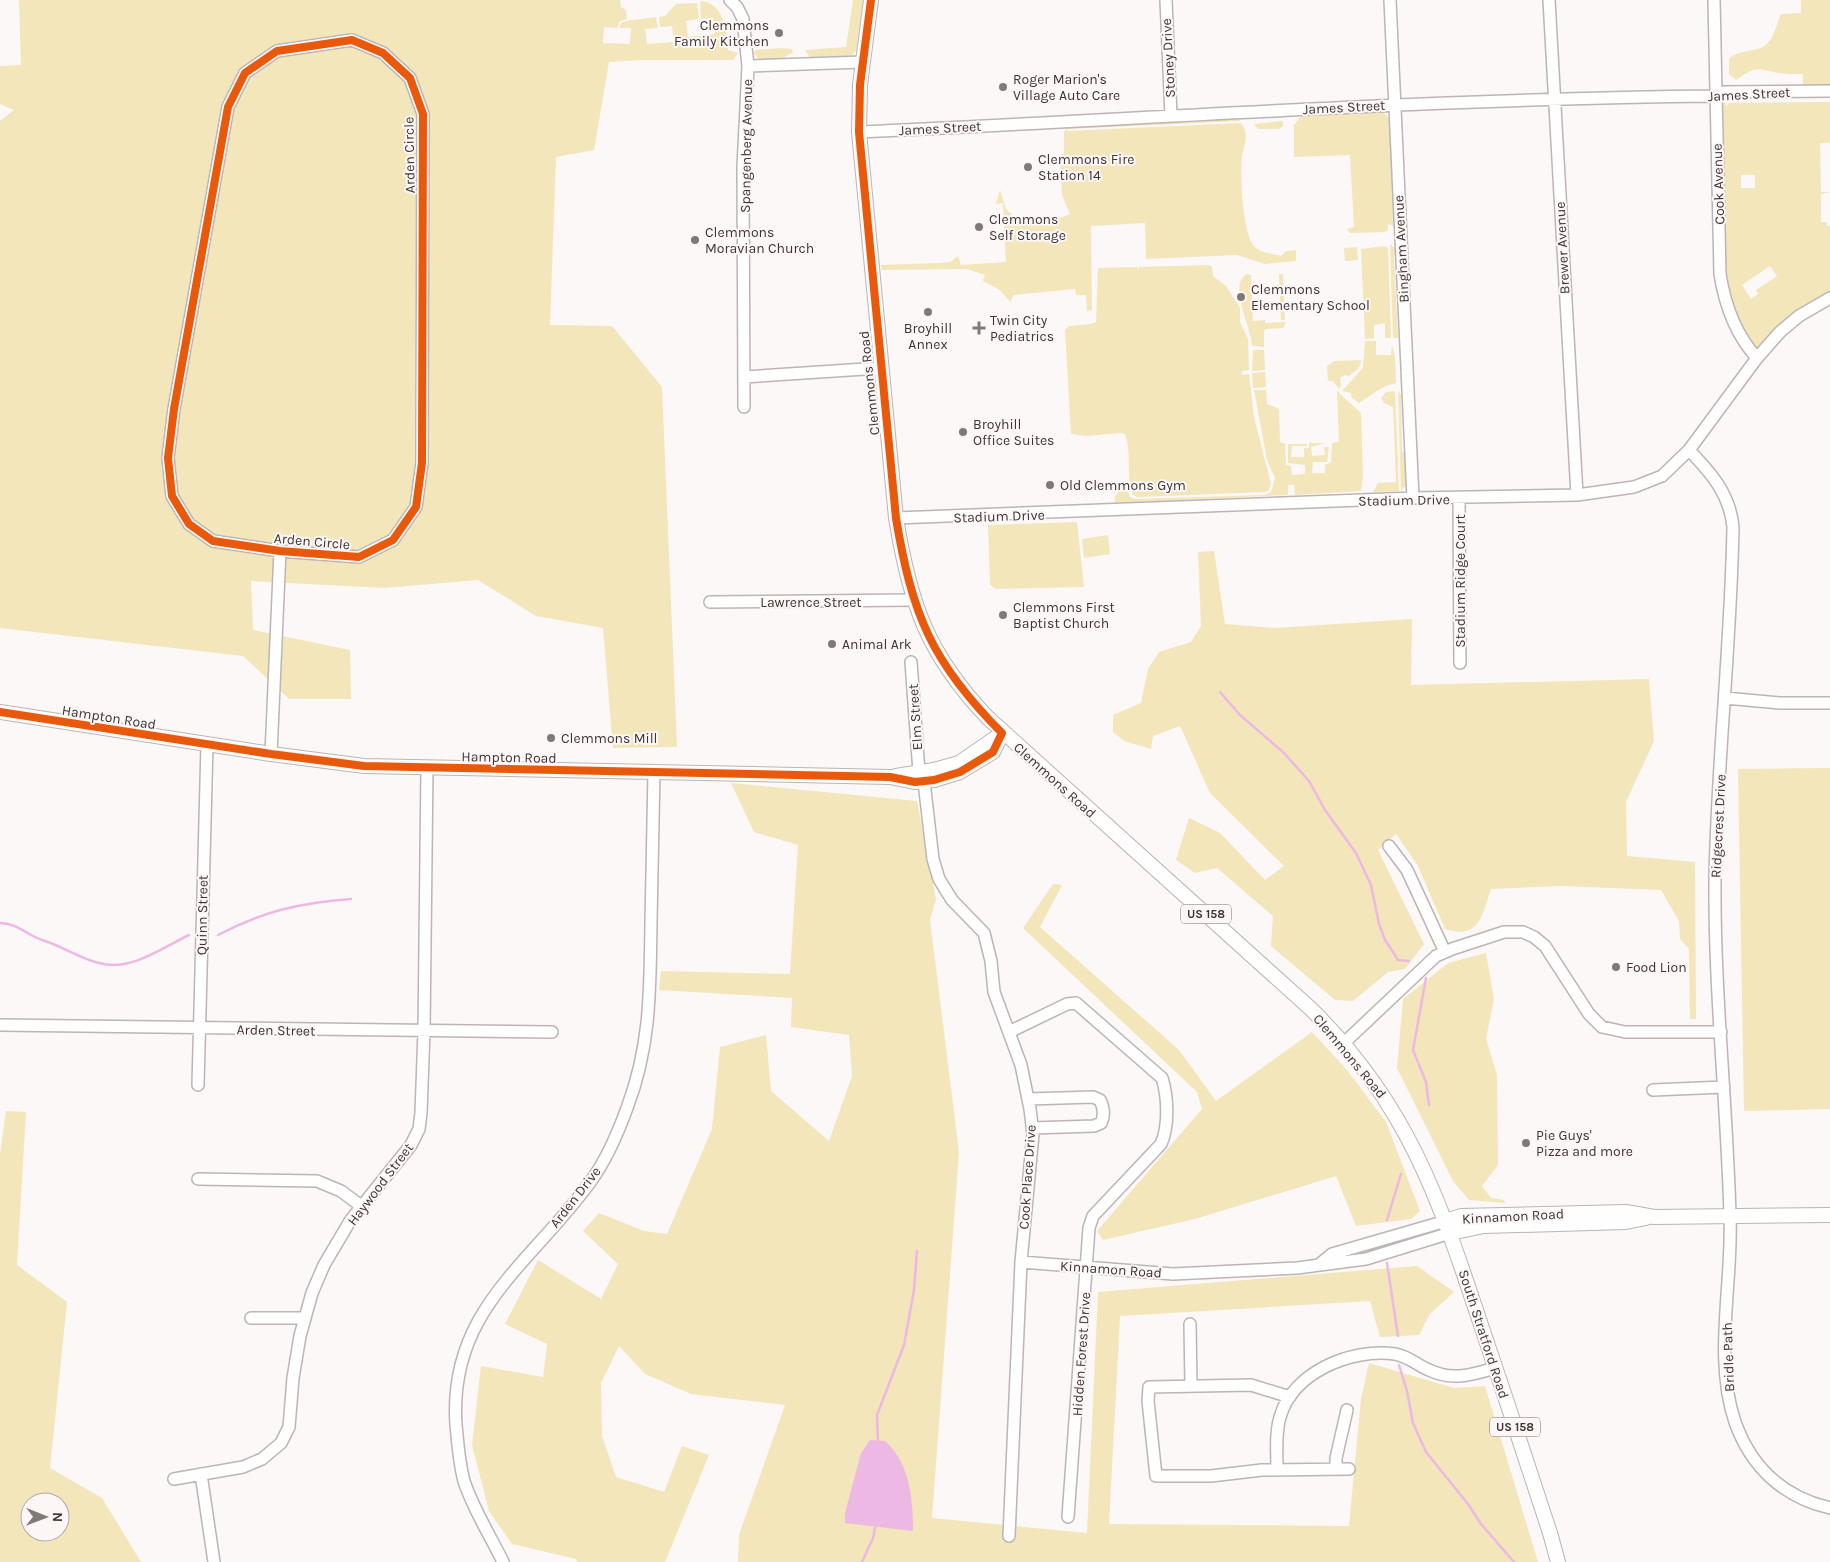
<svg xmlns="http://www.w3.org/2000/svg" width="1830" height="1562" font-family="Karla,sans-serif">
<rect width="100%" height="100%" fill="#fbf8f7"/>
<path fill="#f2e6ba" fill-rule="evenodd" d="M 19,0 L 620,0 L 621,7 L 626,10 L 627,19 L 620,21 L 617,28 L 604,27 L 603,43 L 630,44 L 631,28 L 619,28 L 621,23 L 626,21 L 656,17 L 658,28 L 645,29 L 647,44 L 674,42 L 672,26 L 660,27 L 659,17 L 665,16 L 676,4 L 697,3 L 699,19 L 686,21 L 688,37 L 715,34 L 713,18 L 701,19 L 700,1 C 724,2 727,31 728,50 L 738,53 L 733,60 L 642,60 L 609,62 L 594,150 L 556,157 L 550,325 L 612,326 L 662,387 L 677,747 L 613,748 L 603,628 L 536,616 L 478,580 L 384,588 L 251,581 L 253,630 L 350,650 L 351,699 L 289,699 L 243,656 L 0,628 L 0,121 L 14,110 L 0,104 L 0,66 L 21,65 Z
M 853,0 L 863,0 L 856,51 L 851,56 L 810,58 L 805,50 L 846,47 Z
M 1801,0 L 1830,0 L 1830,86 L 1803,86 L 1803,74 C 1795,74 1786,74 1778,73 C 1756,69 1758,65 1736,80 L 1729,74 L 1729,59 C 1740,48 1757,54 1768,43 C 1774,37 1777,23 1781,14 L 1801,13 Z
M 782,48 L 792,49 L 793,52 L 780,60 L 760,60 L 754,54 L 755,50 Z
M 1723,101 L 1726,106 L 1729,103 L 1830,102 L 1830,143 L 1820,143 L 1821,192 L 1830,192 L 1821,194 L 1821,222 L 1827,222 L 1827,226 L 1830,226 L 1830,293 L 1775,330 L 1755,349 L 1741,330 L 1725,285 L 1721,102 ZM 1741,175 L 1755,175 L 1755,188 L 1741,188 ZM 1770,266 L 1777,276 L 1756,290 L 1758,294 L 1751,299 L 1742,285 Z
M 1378,109 L 1384,112 L 1390,121 L 1396,221 L 1394,226 L 1388,224 L 1388,230 L 1385,232 L 1350,233 L 1347,229 L 1354,227 L 1350,155 L 1294,157 L 1294,125 L 1302,115 Z
M 1234,117 L 1240,121 L 1068,129 L 1067,131 L 1241,123 C 1250,135 1244,144 1242,156 C 1240,174 1242,235 1255,247 C 1261,253 1273,254 1281,256 L 1286,251 L 1296,250 L 1296,261 L 1265,264 L 1237,255 L 1146,259 L 1145,223 L 1091,226 L 1092,310 L 1087,311 L 1086,295 L 1076,295 L 1075,289 L 1014,295 L 1010,302 L 1000,290 L 983,281 L 985,275 L 967,269 L 882,270 L 881,265 L 938,263 L 950,262 L 958,256 L 961,265 L 1006,262 L 1003,203 L 996,204 L 1000,190 L 1006,209 L 1019,221 L 1061,218 L 1070,214 L 1062,195 L 1060,164 L 1064,153 L 1064,132 L 1068,126 Z
M 1283,121 L 1283,126 L 1279,129 L 1258,129 L 1254,124 Z
M 1390,244 L 1396,249 L 1394,257 L 1398,338 L 1393,338 Z
M 1385,246 L 1388,248 L 1391,338 L 1385,338 L 1385,323 L 1374,325 L 1374,338 L 1365,339 L 1361,249 Z
M 1357,247 L 1358,260 L 1345,261 L 1344,248 Z
M 1209,265 L 1212,267 L 1213,276 L 1226,286 L 1240,308 L 1240,322 L 1248,339 L 1249,370 L 1242,371 L 1242,375 L 1249,374 L 1254,417 L 1271,484 L 1268,491 L 1264,492 L 1137,497 L 1132,494 C 1126,475 1132,453 1125,434 L 1121,433 L 1086,436 L 1071,434 L 1065,330 L 1069,326 L 1091,324 L 1096,322 L 1098,268 L 1137,267 L 1139,270 L 1139,267 Z
M 1247,274 L 1251,275 L 1253,321 L 1265,320 L 1265,323 L 1286,322 L 1283,328 L 1266,329 L 1264,331 L 1264,347 L 1252,346 C 1252,328 1227,284 1247,274 Z
M 1279,274 L 1283,274 L 1285,320 L 1281,320 Z
M 1365,341 L 1376,341 L 1376,355 L 1391,355 L 1392,345 L 1395,357 L 1396,383 L 1383,387 L 1359,403 L 1352,398 L 1351,393 L 1342,391 L 1363,368 Z
M 1253,350 L 1264,350 L 1265,370 L 1252,371 Z
M 1361,360 C 1361,369 1355,371 1349,376 L 1345,375 L 1340,378 L 1341,385 L 1339,389 L 1333,381 L 1328,381 L 1327,366 L 1334,361 Z
M 1265,372 L 1266,387 L 1253,388 L 1252,373 Z
M 1254,390 L 1266,390 L 1267,404 L 1279,409 L 1280,442 L 1285,444 L 1286,465 L 1291,466 L 1292,475 L 1305,474 L 1305,465 L 1288,463 L 1288,444 L 1307,444 L 1307,446 L 1292,446 L 1291,457 L 1304,457 L 1304,448 L 1309,448 L 1309,443 L 1325,443 L 1311,447 L 1312,456 L 1325,455 L 1324,447 L 1329,447 L 1327,462 L 1313,462 L 1312,473 L 1325,473 L 1325,465 L 1331,462 L 1332,443 L 1339,442 L 1337,391 L 1361,413 L 1363,476 L 1361,491 L 1295,495 L 1294,485 L 1288,485 L 1288,495 L 1115,503 L 1115,496 L 1126,484 L 1130,497 L 1136,499 L 1265,495 L 1271,492 L 1275,478 L 1267,460 Z
M 1395,391 L 1399,491 L 1373,492 L 1378,483 L 1396,482 L 1393,407 L 1384,403 L 1381,398 L 1386,392 Z
M 1398,391 L 1401,395 L 1402,451 L 1407,455 L 1407,484 L 1401,491 Z
M 1077,522 L 1084,587 L 996,589 L 990,585 L 988,525 Z
M 1108,535 L 1110,554 L 1084,558 L 1082,539 Z
M 1214,551 L 1225,624 L 1276,628 L 1412,619 L 1411,685 L 1649,679 L 1654,741 L 1626,802 L 1627,856 L 1695,862 L 1696,1019 L 1690,1019 L 1689,949 L 1680,939 L 1679,921 L 1661,890 L 1561,886 L 1491,889 C 1482,915 1480,940 1445,929 L 1418,866 L 1396,834 L 1378,850 L 1424,944 L 1405,969 L 1388,972 L 1353,1001 L 1335,1000 L 1271,946 L 1273,916 L 1217,868 L 1195,873 L 1176,860 L 1189,818 L 1220,833 L 1265,880 L 1284,866 L 1210,793 L 1180,726 L 1153,736 L 1151,749 L 1124,741 L 1113,732 L 1113,715 L 1141,703 L 1148,669 L 1159,652 L 1191,642 L 1201,626 L 1198,552 Z
M 1830,768 L 1830,1109 L 1744,1111 L 1738,769 Z
M 731,783 L 917,801 L 936,899 L 930,920 L 959,1152 L 932,1518 L 1087,1533 L 1098,1292 L 1417,1266 L 1454,1292 L 1430,1314 L 1419,1335 L 1380,1337 L 1370,1301 L 1120,1316 L 1109,1524 L 1349,1526 L 1361,1399 L 1369,1363 L 1454,1388 L 1485,1386 L 1538,1562 L 738,1562 L 739,1535 L 785,1405 L 691,1394 L 645,1374 L 619,1346 L 601,1383 L 602,1436 L 616,1477 L 664,1492 L 682,1446 L 709,1455 L 665,1562 L 577,1562 L 576,1559 L 512,1544 L 489,1511 L 472,1445 L 481,1366 L 543,1377 L 547,1344 L 505,1324 L 538,1260 L 601,1299 L 618,1264 L 583,1231 L 599,1213 L 644,1231 L 667,1234 L 712,1129 L 720,1047 L 766,1035 L 771,1091 L 829,1141 L 852,1076 L 849,1035 L 791,1027 L 792,998 L 659,990 L 661,971 L 790,974 L 798,845 L 754,832 Z
M 1053,884 L 1062,885 L 1040,927 L 1179,1050 L 1216,1101 L 1312,1032 L 1347,1070 L 1386,1122 L 1420,1211 L 1411,1219 L 1356,1226 L 1336,1176 L 1195,1219 L 1103,1240 L 1097,1231 L 1202,1109 L 1197,1092 L 1023,928 Z
M 1486,953 L 1494,999 L 1486,1039 L 1497,1075 L 1498,1165 L 1482,1186 L 1491,1198 L 1504,1200 L 1505,1203 L 1469,1200 L 1453,1181 L 1397,1068 L 1403,999 L 1448,963 Z
M 6,1111 L 26,1112 L 17,1265 L 67,1302 L 50,1468 L 102,1498 L 141,1562 L 0,1562 L 0,1155 ZM 30,1502 L 60,1502 L 60,1532 L 30,1532 Z"/>
<path fill="#eeb8e4" d="M 870,1440 L 885,1441 C 910,1463 913,1500 913,1531 L 845,1523 L 845,1513 L 861,1453 Z"/>
<g fill="none" stroke-linecap="round" stroke-linejoin="round">
<path stroke="#eeb8e4" stroke-width="2.5" d="M 1220,692 L 1240,715 L 1283,752 L 1309,781 L 1325,810 L 1356,853 L 1371,885 L 1379,924 L 1385,940 L 1398,960 L 1409,961
M 0,923 C 17,923 27,935 42,940 C 62,946 79,958 99,963 C 130,972 162,948 189,935
M 218,935 C 264,911 299,903 351,899
M 1426,978 L 1413,1050 L 1426,1082 L 1429,1105
M 1387,1220 L 1401,1174
M 1387,1263 L 1398,1336
M 1399,1365 L 1407,1391 L 1413,1423 L 1426,1452 L 1468,1504 L 1481,1524 L 1514,1562
M 878,1443 L 877,1415 L 904,1345 L 914,1290 L 917,1251
M 862,1562 L 873,1538 L 876,1523"/>
<g stroke="#bbb5b4" stroke-width="14">
<path id="minor" d="M 730,0 L 737,7 L 743,19 L 748,66 L 743,167 L 744,407
M 1166,0 L 1171,116
M 1390,0 L 1413,498
M 1549,0 L 1577,495
M 1714,0 L 1720,274 C 1725,306 1735,334 1757,358
M 352,40 L 383,53 L 410,78 L 423,114 L 422,463 L 416,507 L 393,540 L 359,557 L 280,551 L 213,541 L 189,524 L 172,496 L 168,458 L 174,409 L 228,107 L 245,73 L 277,51 Z
M 748,66 L 863,62
M 859,132 C 1144,119 1429,99 1715,96 L 1724,92 L 1830,91
M 744,377 L 880,368
M 1689,450 C 1711,473 1730,494 1733,527 C 1731,645 1717,762 1715,879 C 1714,991 1727,1104 1730,1216 C 1733,1283 1713,1357 1735,1422 C 1751,1467 1783,1497 1830,1508
M 1459,498 L 1460,663
M 896,518 L 1413,498 L 1577,495 L 1634,487 L 1662,476 L 1689,450 L 1757,358 L 1780,332 L 1799,316 L 1830,298
M 710,602 L 913,600
M 911,662 L 919,772
M 1725,698 L 1780,703 L 1830,703
M 271,754 L 280,551
M 924,782 L 933,859 L 939,879 L 952,900 L 984,933 L 991,961 L 994,992 L 1021,1065 L 1030,1109 L 1033,1134 L 1021,1262 L 1009,1536
M 1389,846 L 1407,870 L 1445,952
M 0,1025 L 552,1032
M 1009,1032 L 1067,1004 L 1076,1003 L 1162,1078 C 1168,1097 1169,1126 1161,1144 L 1093,1216 L 1089,1228 L 1068,1517
M 1344,1043 L 1436,956 L 1452,949 L 1504,932 L 1523,932 L 1534,937 L 1545,946 L 1589,1014 L 1602,1027 L 1625,1032 L 1721,1032
M 198,1085 L 207,745
M 1653,1090 L 1724,1087
M 1028,1099 L 1093,1097 L 1100,1100 C 1104,1108 1105,1115 1101,1123 L 1094,1126 L 1032,1128
M 198,1179 L 317,1181 L 341,1191 L 361,1206
M 1021,1262 L 1173,1274 L 1297,1268 L 1366,1259 L 1450,1233
M 1320,1264 L 1332,1254 L 1446,1221
M 251,1318 L 304,1318
M 1190,1324 L 1191,1386
M 1290,1397 L 1251,1385 L 1149,1387 L 1148,1401 L 1156,1476 L 1211,1476 L 1262,1470 L 1349,1469
M 1336,1469 L 1336,1458 L 1347,1410
M 1277,1470 C 1277,1453 1275,1434 1280,1417 C 1293,1372 1351,1348 1395,1354 C 1408,1356 1417,1365 1429,1370 C 1452,1381 1472,1375 1495,1368
M 201,1474 L 214,1562
M 174,1479 L 243,1467 L 262,1459 L 281,1443 L 289,1427 L 293,1378 L 300,1336 L 312,1293 L 324,1265 L 350,1221 L 411,1145 L 419,1129 L 421,1113 L 424,1031 L 427,768
M 503,1562 C 490,1535 473,1509 464,1481 C 459,1463 458,1444 456,1425 C 448,1310 532,1263 591,1181 C 606,1160 618,1133 627,1108 C 651,1045 650,989 651,922 C 652,872 653,822 654,772"/>
</g>
<g stroke="#bbb5b4" stroke-width="16">
<path id="major" d="M 871,0 L 860,85 L 859,132 L 896,518 C 910,604 927,654 988,718 L 1311,1009 C 1409,1105 1440,1202 1482,1328 C 1505,1396 1528,1465 1550,1533 L 1558,1562
M 0,712 L 271,754 L 364,766 L 890,777 L 915,782 L 934,780 L 960,772 L 993,752 L 1002,733
M 896,776 L 934,770 L 959,763 L 1001,734
M 1446,1221 L 1461,1216 L 1626,1212 L 1654,1217 L 1830,1215
M 1450,1233 L 1484,1226 L 1626,1222 L 1646,1218"/>
</g>
<use href="#minor" stroke="#fefefe" stroke-width="11"/>
<use href="#major" stroke="#fefefe" stroke-width="14"/>
<g stroke="#fcf7f6" stroke-width="11">
<path id="cycleway" d="M 352,40 L 383,53 L 410,78 L 423,114 L 422,463 L 416,507 L 393,540 L 359,557 L 280,551 L 213,541 L 189,524 L 172,496 L 168,458 L 174,409 L 228,107 L 245,73 L 277,51 Z
M 0,712 L 271,754 L 364,766 L 890,777 L 915,782 L 934,780 L 960,772 L 993,752 L 1002,733 C 932,663 912,615 896,518 L 859,132 L 860,85 L 871,0"/>
</g>
<use href="#cycleway" stroke="#e8590c" stroke-width="8"/>
</g>
<g fill="#807978" stroke="#fcf7f6" stroke-width="2">
<circle cx="779" cy="33" r="5"/>
<circle cx="1003" cy="87" r="5"/>
<circle cx="1028" cy="167" r="5"/>
<circle cx="979" cy="227" r="5"/>
<circle cx="695" cy="240" r="5"/>
<circle cx="1241" cy="297" r="5"/>
<circle cx="928" cy="312" r="5"/>
<path d="M976.5 320.5h5v5h5v5h-5v5h-5v-5h-5v-5h5z"/>
<circle cx="963" cy="432" r="5"/>
<circle cx="1050" cy="485" r="5"/>
<circle cx="1003" cy="615" r="5"/>
<circle cx="832" cy="644" r="5"/>
<circle cx="551" cy="738" r="5"/>
<circle cx="1616" cy="967" r="5"/>
<circle cx="1526" cy="1143" r="5"/>
</g>
<g text-anchor="middle" stroke-width="4" stroke-linejoin="round" paint-order="stroke">
<g fill="#fcf7f6" stroke="#776f6e" stroke-width="1">
<rect x="1181" y="904.5" width="50" height="19" rx="4"/>
<rect x="1490" y="1417.5" width="50" height="19" rx="4"/>
</g>
<g font-size="12" font-weight="bold" fill="#3e3533">
<text x="1206" y="918">US 158</text>
<text x="1515" y="1431">US 158</text>
</g>
<g font-size="14" fill="#3e3533" stroke="#fcf7f6" text-anchor="start">
<text x="769" y="30" text-anchor="end">Clemmons<tspan x="769" dy="16">Family Kitchen</tspan></text>
<text x="1013" y="84">Roger Marion's<tspan x="1013" dy="16">Village Auto Care</tspan></text>
<text x="1038" y="164">Clemmons Fire<tspan x="1038" dy="16">Station 14</tspan></text>
<text x="989" y="224">Clemmons<tspan x="989" dy="16">Self Storage</tspan></text>
<text x="705" y="237">Clemmons<tspan x="705" dy="16">Moravian Church</tspan></text>
<text x="1251" y="294">Clemmons<tspan x="1251" dy="16">Elementary School</tspan></text>
<text x="990" y="325">Twin City<tspan x="990" dy="16">Pediatrics</tspan></text>
<text x="928" y="333" text-anchor="middle">Broyhill<tspan x="928" dy="16">Annex</tspan></text>
<text x="973" y="429">Broyhill<tspan x="973" dy="16">Office Suites</tspan></text>
<text x="1060" y="490">Old Clemmons Gym</text>
<text x="1013" y="612">Clemmons First<tspan x="1013" dy="16">Baptist Church</tspan></text>
<text x="842" y="649">Animal Ark</text>
<text x="561" y="743">Clemmons Mill</text>
<text x="1626" y="972">Food Lion</text>
<text x="1536" y="1140">Pie Guys'<tspan x="1536" dy="16">Pizza and more</tspan></text>
</g>
<g font-size="14" fill="#3e3533" stroke="#fcf7f6">
<text transform="translate(1168 58) rotate(-93)" y="5">Stoney Drive</text>
<text transform="translate(1749 94) rotate(-3)" y="5">James Street</text>
<text transform="translate(1344 107) rotate(-3)" y="5">James Street</text>
<text transform="translate(940 128) rotate(-3)" y="5">James Street</text>
<text transform="translate(746 146) rotate(-89)" y="5">Spangenberg Avenue</text>
<text transform="translate(409 155) rotate(-91)" y="5">Arden Circle</text>
<text transform="translate(1718 184) rotate(-92)" y="5">Cook Avenue</text>
<text transform="translate(1562 248) rotate(-93)" y="5">Brewer Avenue</text>
<text transform="translate(1401 249) rotate(-93)" y="5">Bingham Avenue</text>
<text transform="translate(869 383) rotate(-96)" y="5">Clemmons Road</text>
<text transform="translate(1404 500) rotate(-1)" y="5">Stadium Drive</text>
<text transform="translate(999 516) rotate(-2)" y="5">Stadium Drive</text>
<text transform="translate(312 541) rotate(5)" y="5">Arden Circle</text>
<text transform="translate(1460 581) rotate(-90)" y="5">Stadium Ridge Court</text>
<text x="811" y="607">Lawrence Street</text>
<text transform="translate(109 717) rotate(9)" y="5">Hampton Road</text>
<text transform="translate(915 717) rotate(-94)" y="5">Elm Street</text>
<text transform="translate(509 757) rotate(1)" y="5">Hampton Road</text>
<text transform="translate(1055 780) rotate(42)" y="5">Clemmons Road</text>
<text transform="translate(1718 826) rotate(-87)" y="5">Ridgecrest Drive</text>
<text transform="translate(202 915) rotate(-89)" y="5">Quinn Street</text>
<text transform="translate(276 1030) rotate(1)" y="5">Arden Street</text>
<text transform="translate(1350 1056) rotate(50)" y="5">Clemmons Road</text>
<text transform="translate(1027 1177) rotate(-86)" y="5">Cook Place Drive</text>
<text transform="translate(380 1184) rotate(-53)" y="5">Haywood Street</text>
<text transform="translate(575 1197) rotate(-52)" y="5">Arden Drive</text>
<text transform="translate(1513 1216) rotate(-3)" y="5">Kinnamon Road</text>
<text transform="translate(1111 1269) rotate(4)" y="5">Kinnamon Road</text>
<text transform="translate(1484 1334) rotate(72)" y="5">South Stratford Road</text>
<text transform="translate(1081 1354) rotate(-86)" y="5">Hidden Forest Drive</text>
<text transform="translate(1728 1357) rotate(-92)" y="5">Bridle Path</text>
</g>
</g>
<g transform="translate(45 1517) rotate(91)"><circle r="24" fill="#fcf7f6" stroke="#b0a9a8"/>
<path d="M0-4L9 19L0 12L-9 19Z" fill="#807978"/>
<text y="-8" font-size="14" font-weight="bold" text-anchor="middle" fill="#3e3533">N</text>
</g>
</svg>
